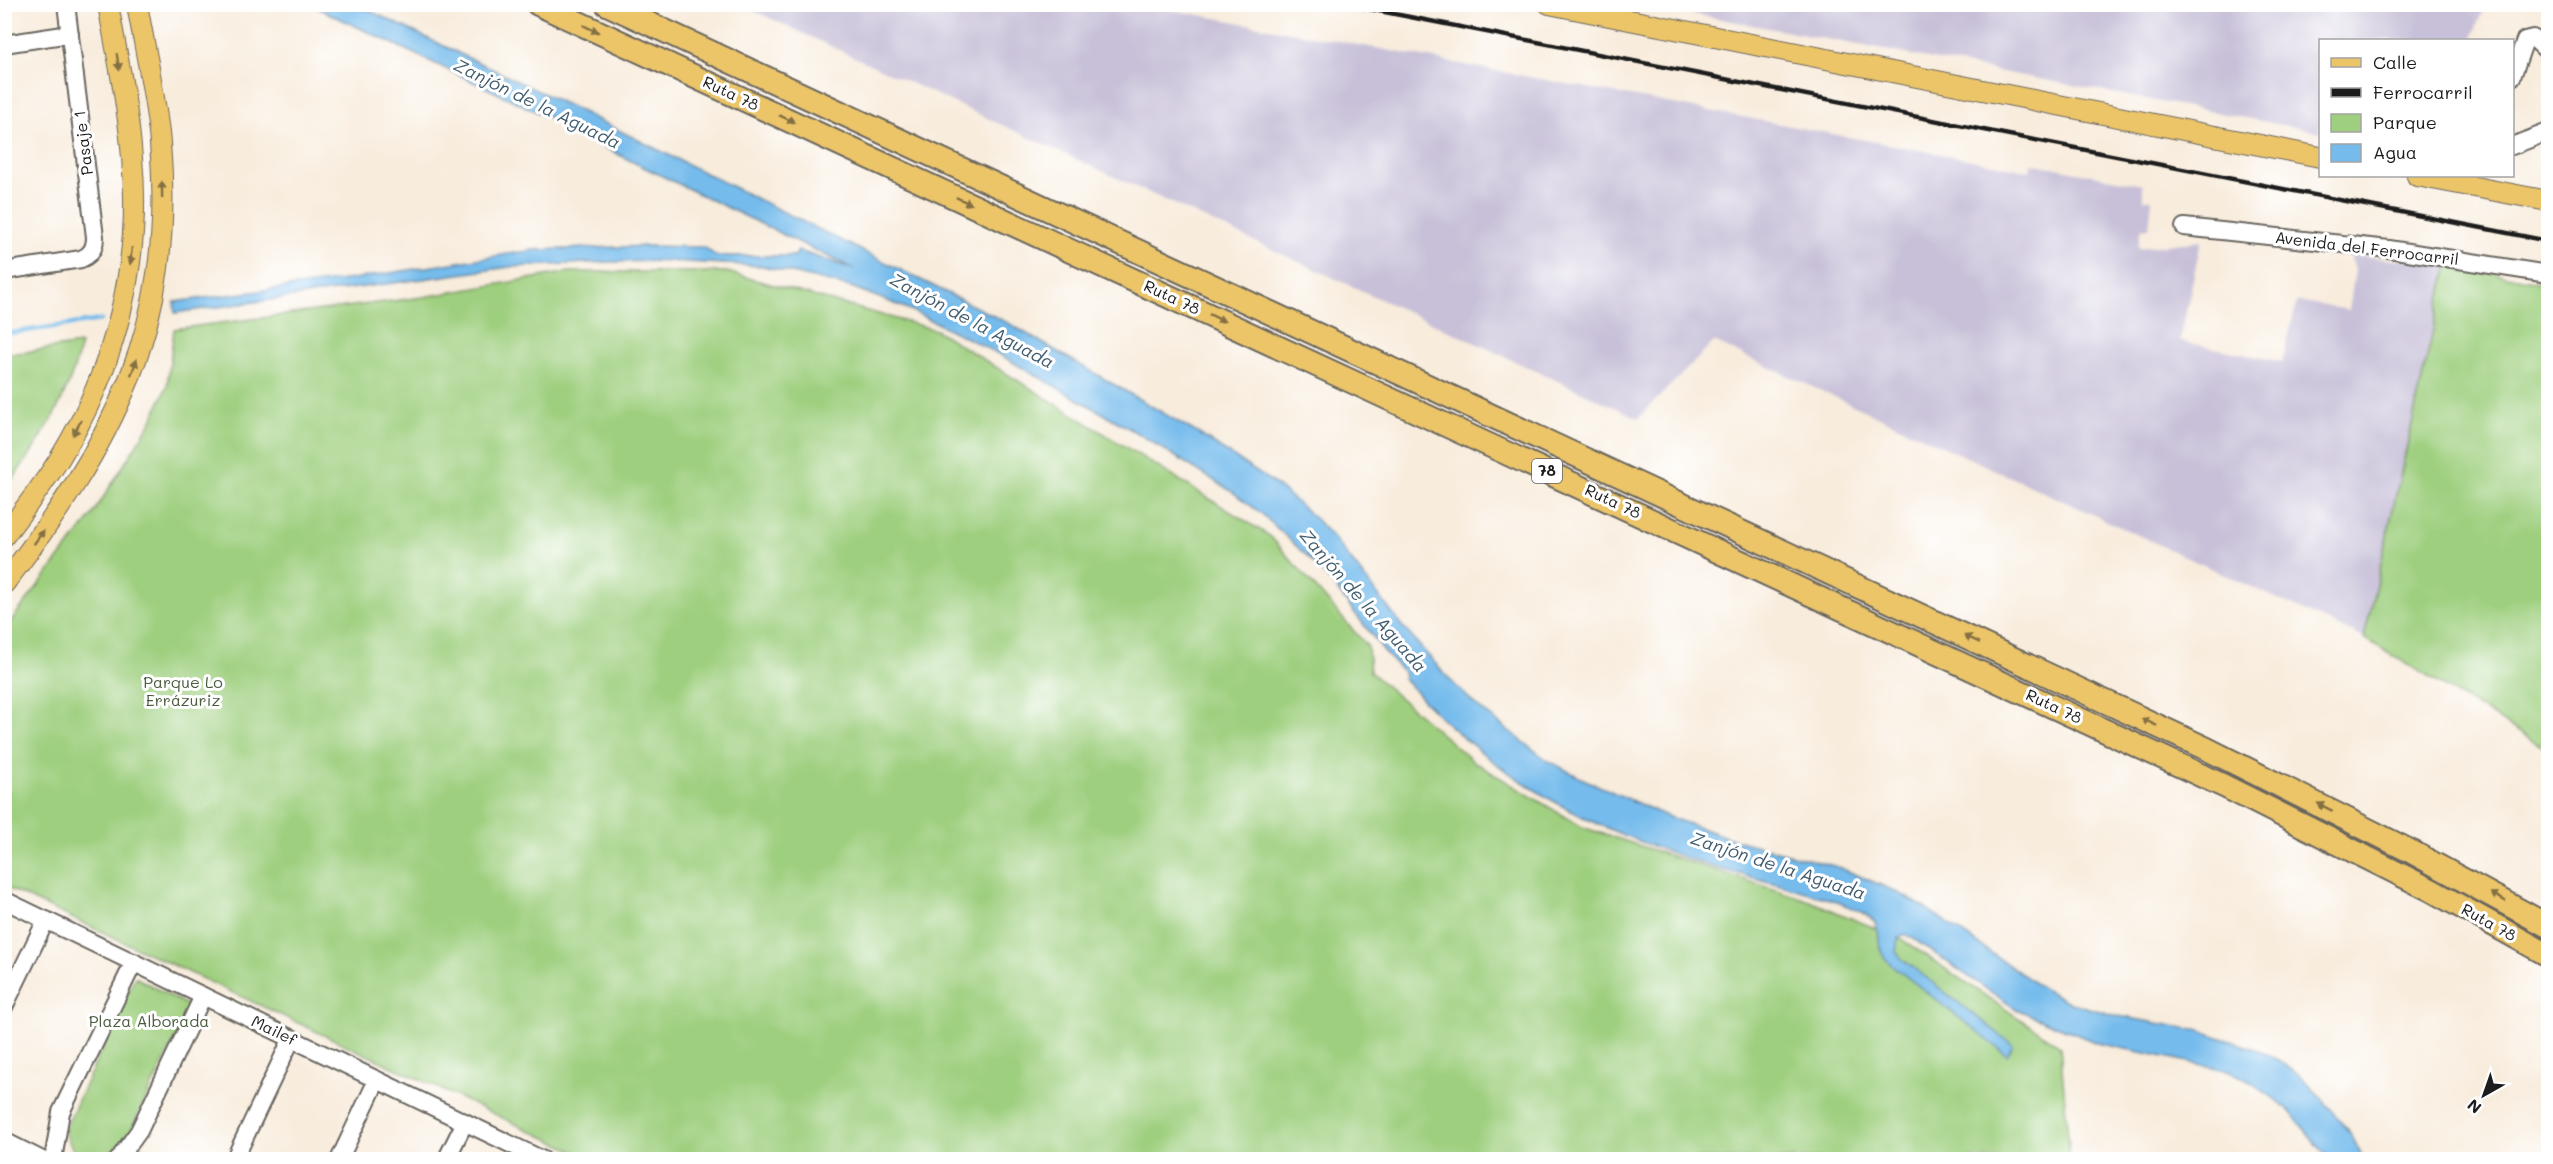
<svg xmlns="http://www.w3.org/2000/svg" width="2553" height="1164" font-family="Mali,sans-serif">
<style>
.industrial{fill:#c7c0d8}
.green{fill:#9ecf7e;stroke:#5d764d;stroke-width:1.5}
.water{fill:#75bbec;stroke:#486c84;stroke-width:1.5}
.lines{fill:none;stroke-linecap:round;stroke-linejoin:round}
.stream{stroke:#75bbec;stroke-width:4.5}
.minor-casing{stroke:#69655f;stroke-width:20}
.major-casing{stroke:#69655f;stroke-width:22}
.highway-casing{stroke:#69655f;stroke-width:26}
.minor{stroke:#fff;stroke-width:16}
.major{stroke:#ecc569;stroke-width:20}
.highway{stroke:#ecc569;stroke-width:22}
.rail{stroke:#1c1c1c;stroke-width:4.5}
.oneway{fill:#847042}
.labels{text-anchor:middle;stroke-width:6;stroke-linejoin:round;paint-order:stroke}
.shield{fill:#fff;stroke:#606060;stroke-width:1.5}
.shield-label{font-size:15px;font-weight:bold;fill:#1c1c1c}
.street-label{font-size:16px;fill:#1c1c1c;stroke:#fff}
.park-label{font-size:16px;fill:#4a5b3e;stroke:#fff}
.water-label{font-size:18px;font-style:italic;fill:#405c6f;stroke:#fff}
</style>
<rect width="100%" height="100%" fill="#fff"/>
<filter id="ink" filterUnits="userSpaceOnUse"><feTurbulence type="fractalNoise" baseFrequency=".0167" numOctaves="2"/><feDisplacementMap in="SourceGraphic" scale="12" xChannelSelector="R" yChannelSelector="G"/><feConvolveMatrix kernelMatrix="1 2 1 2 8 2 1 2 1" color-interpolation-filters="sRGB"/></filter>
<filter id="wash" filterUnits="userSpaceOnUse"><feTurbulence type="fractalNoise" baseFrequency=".008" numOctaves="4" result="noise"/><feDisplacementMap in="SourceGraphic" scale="24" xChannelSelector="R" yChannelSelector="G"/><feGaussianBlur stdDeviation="1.35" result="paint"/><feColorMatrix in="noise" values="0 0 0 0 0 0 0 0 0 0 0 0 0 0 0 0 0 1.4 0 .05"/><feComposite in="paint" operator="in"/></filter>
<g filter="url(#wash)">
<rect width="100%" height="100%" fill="#f8ecdc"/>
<g class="industrial">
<path d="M741,5H1146L2030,171L2031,163L2143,185V200H2152L2149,228L2141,229L2138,248L2201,241L2180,341L2282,362L2297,301L2349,310L2355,270L2350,255L2448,264L2364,638L1714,342L1638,418Z"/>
<path d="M1646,5H2485L2471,40H2320V132Z"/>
</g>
<g class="green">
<path d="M2448,264L2548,284V750L2364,638Z"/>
<path d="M569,272H727L936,330L1270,536L1368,647L1370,672L1474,762L1582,827L1810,901L1901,939L2060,1046L2070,1159H591L5,887L4,630L91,517L151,422L167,386L174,329L423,297Z"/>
<path d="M81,344C68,400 39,444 5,489V355Z"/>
<path d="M135,977L191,1007L130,1131L105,1159H98L73,1150L64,1131Z"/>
</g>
<path class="water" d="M311,5H358L578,110L1010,324L1199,434L1275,484L1316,519L1337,542L1402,626L1451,681L1478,707L1547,760L1581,778L1669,817L1732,839L1838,867L1895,891L1924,907L2044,989L2071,1003L2118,1016L2201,1031L2258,1050L2280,1061L2301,1077L2321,1097L2350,1133L2364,1159H2329L2286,1107L2245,1078L2222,1069L2097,1043L2016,1009L1912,938L1905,934L1898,938L1896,952L1901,958L2013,1045L2007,1055L1889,963C1885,958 1881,953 1880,948C1878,939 1880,928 1874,921C1857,901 1742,876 1710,866C1669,852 1626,838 1587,819C1518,785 1453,736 1403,678L1405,674L1387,655L1331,582L1311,560L1262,514L1231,491L1139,434L993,351L908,309L851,287L762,266L667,261L607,262L510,267L175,313L174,302L352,279L534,250L647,246L704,247L716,256H795L798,251L854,269L629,160L552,119Z"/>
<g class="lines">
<path class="stream" d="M4,334L101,320"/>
</g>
</g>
<g filter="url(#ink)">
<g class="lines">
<defs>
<g id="minor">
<path d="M4,44L70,34"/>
<path d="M2512,77L2525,40L2533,38L2548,52"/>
<path d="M2512,146L2548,132"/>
<path d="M2184,227L2389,249L2548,274"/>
<path d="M4,271L81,259C91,255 95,248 95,237L66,4"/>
<path d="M4,900L543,1160"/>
<path d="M4,1007L46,920"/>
<path d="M4,1141L42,1160"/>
<path d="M53,1160L61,1112L134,962"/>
<path d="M118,1160L139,1131L203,996"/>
<path d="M234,1160L292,1038"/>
<path d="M339,1160L377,1080"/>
<path d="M446,1160L465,1122"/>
</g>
<g id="major">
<path d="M1549,4L2320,157"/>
<path d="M2417,176L2548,201"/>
<path d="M4,536C23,511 43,485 60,458C115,369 142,262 132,158C128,106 117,55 108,4"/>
<path d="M4,584C113,442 176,328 160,143C156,97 145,50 137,4"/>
</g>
<g id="highway">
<path d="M538,4L2224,786L2431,890L2548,955"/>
<path d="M607,4L2207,749L2412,852L2548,926"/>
</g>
</defs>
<use href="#minor" class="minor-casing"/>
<use href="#major" class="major-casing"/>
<use href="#highway" class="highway-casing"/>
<use href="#minor" class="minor"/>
<use href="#major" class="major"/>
<use href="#highway" class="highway"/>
<path class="rail" d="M1344,4L2548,241"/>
</g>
<defs><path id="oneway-solid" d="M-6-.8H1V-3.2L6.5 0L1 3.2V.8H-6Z" transform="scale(1.5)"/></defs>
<g class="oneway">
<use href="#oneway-solid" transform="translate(591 29) rotate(25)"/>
<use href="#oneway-solid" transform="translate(118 62) rotate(81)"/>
<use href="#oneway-solid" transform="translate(787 119) rotate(25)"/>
<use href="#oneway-solid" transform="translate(162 190) rotate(-91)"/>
<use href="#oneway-solid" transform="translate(964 201) rotate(25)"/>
<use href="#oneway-solid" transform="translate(131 256) rotate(96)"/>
<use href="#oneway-solid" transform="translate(1217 318) rotate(25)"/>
<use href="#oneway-solid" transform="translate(134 367) rotate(-70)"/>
<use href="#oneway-solid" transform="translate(77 428) rotate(118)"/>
<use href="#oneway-solid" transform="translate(39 537) rotate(-54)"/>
<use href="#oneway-solid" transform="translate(1972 639) rotate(-155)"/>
<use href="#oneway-solid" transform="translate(2149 722) rotate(-155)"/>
<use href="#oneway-solid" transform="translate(2325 807) rotate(-153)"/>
<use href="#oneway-solid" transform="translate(2498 897) rotate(-151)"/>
</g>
</g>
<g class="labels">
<rect class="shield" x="1532" y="459" width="30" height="24" rx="4.5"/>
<g class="shield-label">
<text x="1547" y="476">78</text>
</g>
<g class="street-label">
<text transform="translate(731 93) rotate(25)" y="6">Ruta 78</text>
<text transform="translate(83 143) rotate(-97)" y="6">Pasaje 1</text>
<text transform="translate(2367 248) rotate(7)" y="6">Avenida del Ferrocarril</text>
<text transform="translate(1172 297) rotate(25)" y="6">Ruta 78</text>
<text transform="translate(1613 501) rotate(25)" y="6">Ruta 78</text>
<text transform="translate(2054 706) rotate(25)" y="6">Ruta 78</text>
<text transform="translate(2489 922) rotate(29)" y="6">Ruta 78</text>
<text transform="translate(274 1030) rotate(26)" y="6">Mailef</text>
</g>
<g class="park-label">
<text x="183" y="688">Parque Lo<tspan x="183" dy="18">Errázuriz</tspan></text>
<text x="149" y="1027">Plaza Alborada</text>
</g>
<g class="water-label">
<text transform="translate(537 104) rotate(26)" y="6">Zanjón de la Aguada</text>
<text transform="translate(972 321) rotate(28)" y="6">Zanjón de la Aguada</text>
<text transform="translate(1363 601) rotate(49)" y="6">Zanjón de la Aguada</text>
<text transform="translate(1778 866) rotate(18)" y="6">Zanjón de la Aguada</text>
</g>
</g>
<rect width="2553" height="1164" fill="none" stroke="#fff" stroke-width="24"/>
<rect x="2319" y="39" width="195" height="138" fill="#ffffff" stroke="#a4a4a4" stroke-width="1.5"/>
<rect x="2331" y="58" width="30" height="9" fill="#ecc569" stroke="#a4a4a4" stroke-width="1.5"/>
<text x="2373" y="69" font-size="18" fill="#1c1c1c">Calle</text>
<rect x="2331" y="88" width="30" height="9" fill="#1c1c1c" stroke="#a4a4a4" stroke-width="1.5"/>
<text x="2373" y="99" font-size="18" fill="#1c1c1c">Ferrocarril</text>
<rect x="2331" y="114" width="30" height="18" fill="#9ecf7e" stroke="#a4a4a4" stroke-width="1.5"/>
<text x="2373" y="129" font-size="18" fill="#1c1c1c">Parque</text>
<rect x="2331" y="144" width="30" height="18" fill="#75bbec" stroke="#a4a4a4" stroke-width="1.5"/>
<text x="2373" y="159" font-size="18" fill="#1c1c1c">Agua</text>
<g transform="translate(2484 1095) rotate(220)" stroke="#ffffff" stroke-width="4.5" paint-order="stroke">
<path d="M0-4.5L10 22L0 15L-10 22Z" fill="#1c1c1c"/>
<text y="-9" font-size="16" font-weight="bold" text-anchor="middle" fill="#1c1c1c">N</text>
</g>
</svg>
